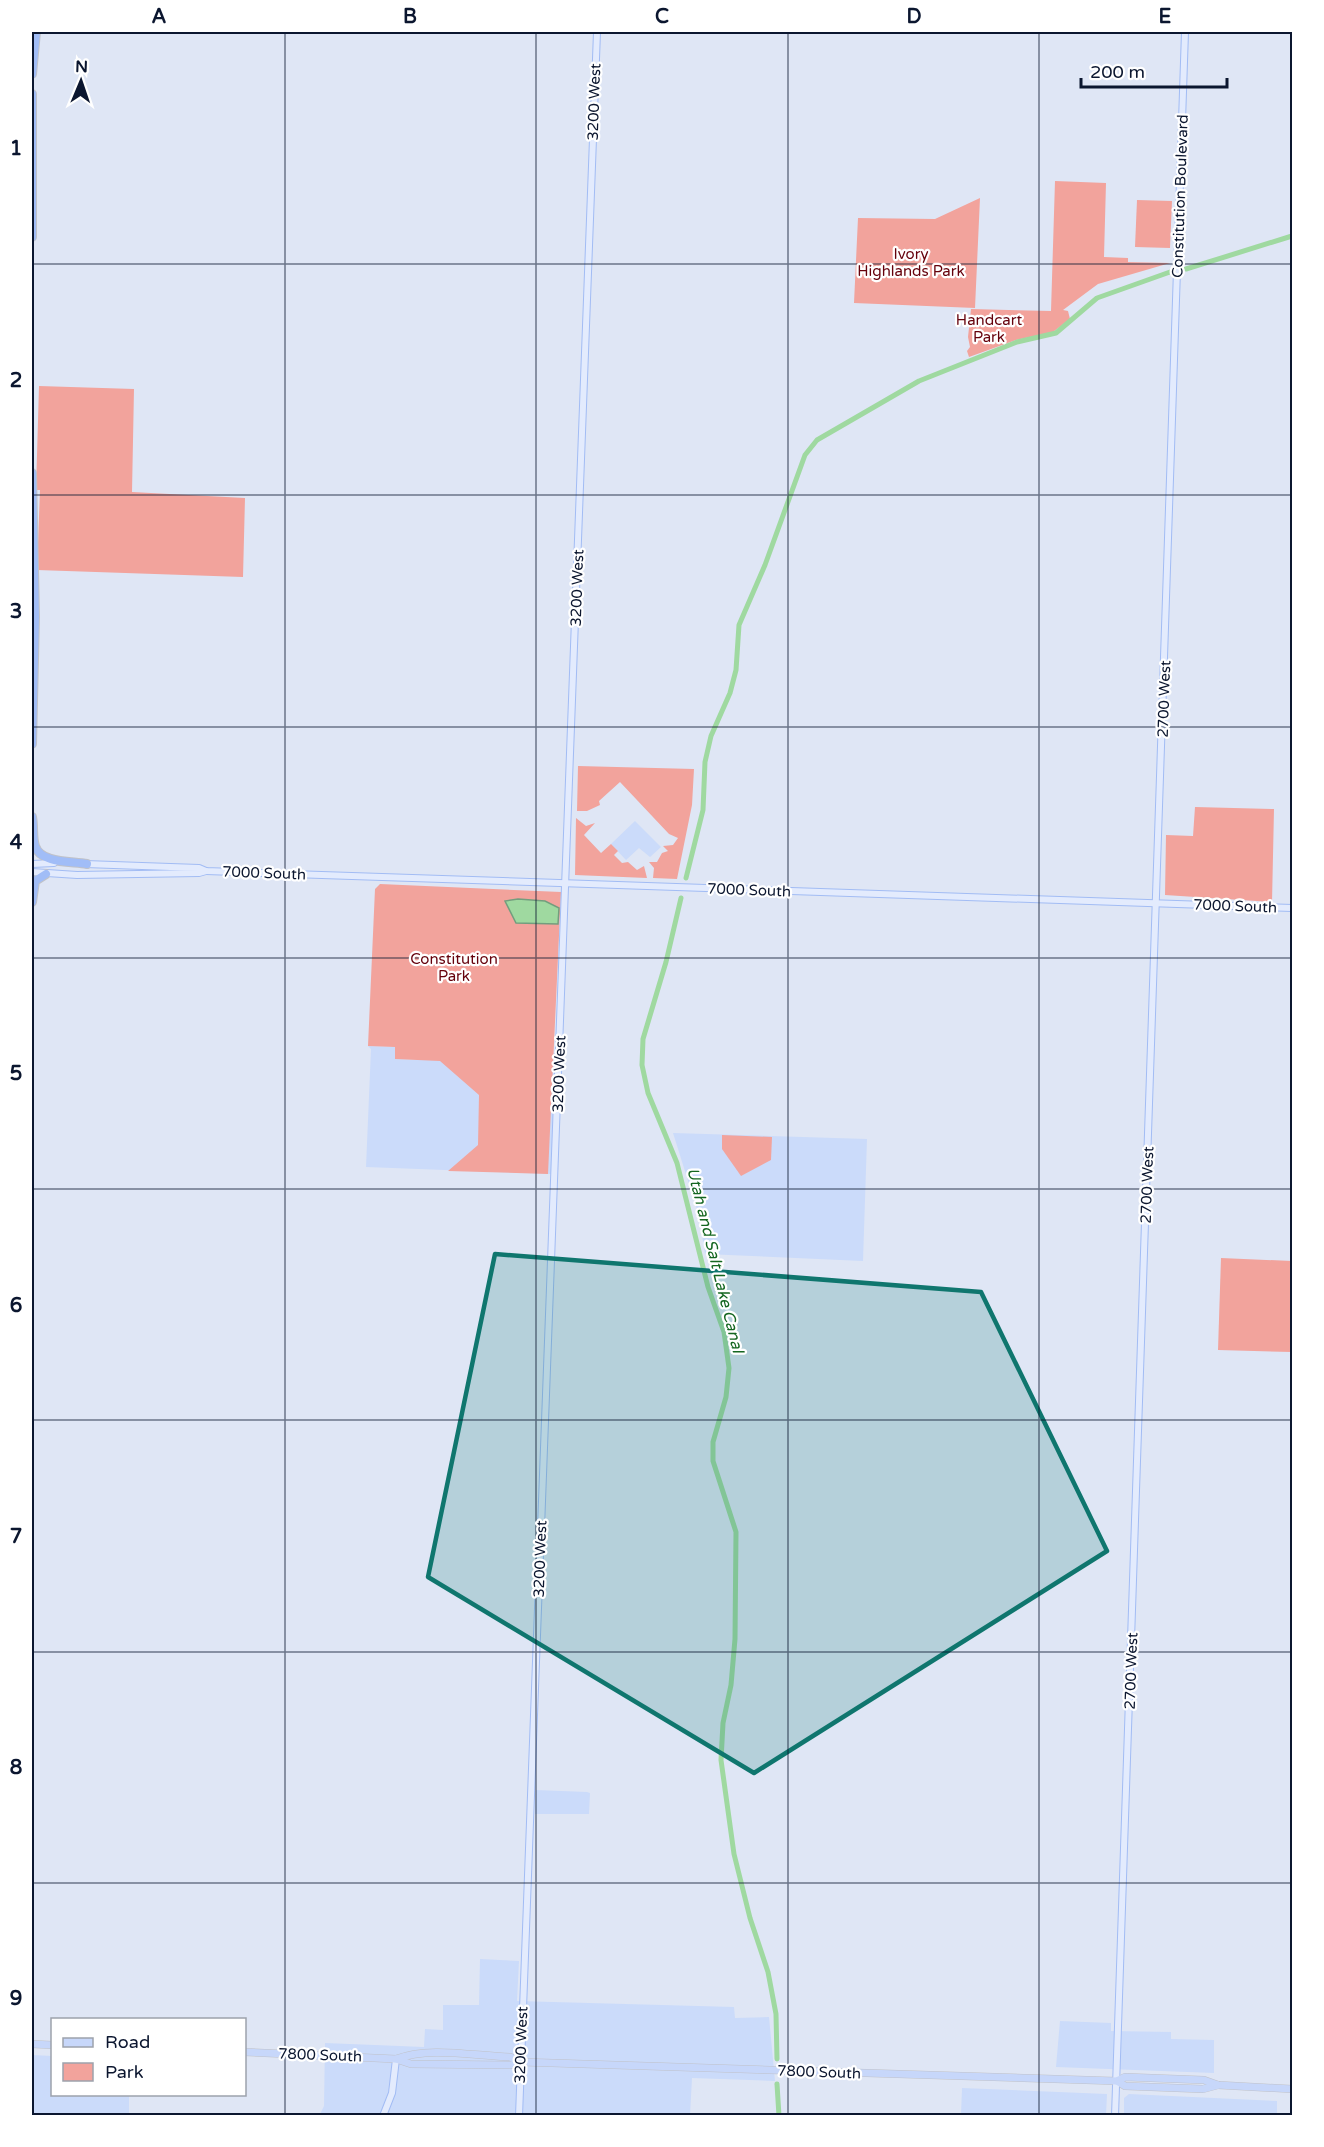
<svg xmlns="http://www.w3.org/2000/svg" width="1324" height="2147" font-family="'Varela Round',sans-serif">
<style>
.built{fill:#cbdbfa}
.green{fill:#f2a39c}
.water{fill:#9fd9a0;stroke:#739e7e;stroke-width:1.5}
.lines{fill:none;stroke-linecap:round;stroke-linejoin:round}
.canal{stroke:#9fd9a0;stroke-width:5}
.secondary-casing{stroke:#a2bcf4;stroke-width:8}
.primary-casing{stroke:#c0c2c9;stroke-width:8}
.highway-casing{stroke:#c0c2c9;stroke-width:10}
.secondary{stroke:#e3ebfd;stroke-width:6}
.primary{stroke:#c7d7fa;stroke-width:7}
.highway{stroke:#a1bdf7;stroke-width:8}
.marked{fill:#0f766e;fill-opacity:0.2;stroke:#0f766e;stroke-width:4.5;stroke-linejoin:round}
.grid{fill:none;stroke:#0b162f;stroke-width:1.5;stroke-opacity:0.55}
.labels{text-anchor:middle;stroke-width:4.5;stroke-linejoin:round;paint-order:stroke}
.street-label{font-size:15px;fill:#0b162f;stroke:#fff}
.park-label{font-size:15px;fill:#65010b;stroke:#fff}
.water-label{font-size:16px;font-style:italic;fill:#146620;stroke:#fff}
.neatline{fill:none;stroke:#0b162f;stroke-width:2}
.grid-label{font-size:20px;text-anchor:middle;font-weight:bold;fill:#0b162f}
</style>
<rect width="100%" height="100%" fill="#dfe6f5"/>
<g class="built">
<path d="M635,821L661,847L650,857L639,848L626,860L611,844Z"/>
<path d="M368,1046L395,1047V1059L418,1060L419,1048L555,1053L551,1174L366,1167L371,1049Z"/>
<path d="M673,1133L867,1139L863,1261L705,1254L699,1216Z"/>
<path d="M536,1790L587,1792L590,1793L589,1814H535Z"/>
<path d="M480,1959L519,1961L517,2001L734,2007L735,2018L769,2017L775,2081L692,2078L690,2115L319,2116L324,2106L325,2043L424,2047L425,2029L443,2030V2005H479Z"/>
<path d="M1060,2021L1111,2023V2031L1171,2032V2039L1214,2040V2073L1056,2067Z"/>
<path d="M32,2055L52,2056V2094L129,2095V2115H32Z"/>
<path d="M962,2088L1107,2094L1106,2115H961Z"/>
<path d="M1129,2094L1277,2101V2115H1124V2098Z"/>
</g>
<g class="green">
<path d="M1055,181L1106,183L1104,257L1128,258V262L1170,263L1098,284L1063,310L1068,311L1070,319L1053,332L1016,340L969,357L967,351L970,347L968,337L971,309L1051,311Z"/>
<path d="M980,198L975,308L854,303L858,218L935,219Z"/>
<path d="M1137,200L1172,201L1170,248L1135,247Z"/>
<path d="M39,386L134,389L132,492L245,498L243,577L37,570L40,490H36Z"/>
<path d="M578,766L694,769L692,805L677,879L653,878L654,868L649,862H657L662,853L668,851L663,846L673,845L678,838L669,834L620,782L599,801L600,805L587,811H577Z"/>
<path d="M1195,807L1274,809L1272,902L1165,895L1166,835L1193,836Z"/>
<path d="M576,818L586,826L595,823L584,835L601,853L611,844L618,851L614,855L622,863L628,862L637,870L644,866L647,878L575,875Z"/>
<path d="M380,884L561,892L548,1174L448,1171L478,1145L479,1095L440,1061L395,1059V1047L368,1046L375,889Z"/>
<path d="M722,1135L772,1137L771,1160L741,1176L722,1149Z"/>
<path d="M1221,1258L1292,1261V1352L1218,1350Z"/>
</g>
<path class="water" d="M518,899L545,901L559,908L558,924L516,923L505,901Z"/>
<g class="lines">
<g class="canal">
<path d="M1186,269L1292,236"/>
<path d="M686,878L703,810L705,762L711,736L730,693L736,670L739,625L765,565L805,455L817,440L919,381L1017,342L1056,333L1097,298L1170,272"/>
<path d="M681,898L666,962L643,1039L642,1065L648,1093L677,1163L708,1287L724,1332L729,1368L726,1397L713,1442V1461L736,1532L735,1639L731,1685L723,1723L721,1760L734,1854L750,1918L768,1972L776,2014L777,2059"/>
<path d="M777,2084L779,2116"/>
</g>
<defs>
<g id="secondary">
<path d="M32,864L54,863"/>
<path d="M85,864L199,868L206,871L1292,908"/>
<path d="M32,872L77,875L199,873L206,871"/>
<path d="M383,2116L392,2093L396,2059"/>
<path d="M519,2116L597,32"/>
<path d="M1115,2116L1185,32"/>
</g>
<g id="primary">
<path d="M32,2044L52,2045"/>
<path d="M244,2052L396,2059L411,2064L511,2065L521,2062L1117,2081L1125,2086L1203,2089L1218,2085"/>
<path d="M396,2059C430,2046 474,2056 510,2057L521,2062"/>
<path d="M1117,2081L1125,2077L1204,2080L1218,2085L1292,2089"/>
</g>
<g id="highway">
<path d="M32,74L36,32"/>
<path d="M32,94V237"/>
<path d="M32,473L35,617L32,744"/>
<path d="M32,817C34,827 32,837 35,846C41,864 72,861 87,864"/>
<path d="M32,902L35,881L46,874"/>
</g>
</defs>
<use href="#secondary" class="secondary-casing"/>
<use href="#primary" class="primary-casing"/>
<use href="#highway" class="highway-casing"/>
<use href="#secondary" class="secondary"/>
<use href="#primary" class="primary"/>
<use href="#highway" class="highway"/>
</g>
<path class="marked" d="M495,1254L981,1292L1107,1551L754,1773L428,1577Z"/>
<path class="grid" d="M285,32V2116M536,32V2116M788,32V2116M1039,32V2116M32,264H1292M32,495H1292M32,727H1292M32,958H1292M32,1189H1292M32,1420H1292M32,1652H1292M32,1883H1292"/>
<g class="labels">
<g class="street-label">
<text transform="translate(594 102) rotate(-88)" y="5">3200 West</text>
<text transform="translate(1180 196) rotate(-88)" y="5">Constitution Boulevard</text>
<text transform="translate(577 588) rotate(-88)" y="5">3200 West</text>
<text transform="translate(1164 699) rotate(-88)" y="5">2700 West</text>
<text transform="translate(264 873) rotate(2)" y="5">7000 South</text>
<text transform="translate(749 890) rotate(2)" y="5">7000 South</text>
<text transform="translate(1235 906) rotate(2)" y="5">7000 South</text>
<text transform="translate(559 1074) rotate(-88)" y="5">3200 West</text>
<text transform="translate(1147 1185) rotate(-88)" y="5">2700 West</text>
<text transform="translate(540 1559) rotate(-88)" y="5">3200 West</text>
<text transform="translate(1131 1671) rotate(-88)" y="5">2700 West</text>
<text transform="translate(521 2045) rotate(-88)" y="5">3200 West</text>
<text transform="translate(320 2055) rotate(2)" y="5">7800 South</text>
<text transform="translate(819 2072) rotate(2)" y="5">7800 South</text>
</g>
<g class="park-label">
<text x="911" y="259">Ivory<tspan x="911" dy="17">Highlands Park</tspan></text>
<text x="989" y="325">Handcart<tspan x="989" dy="17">Park</tspan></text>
<text x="454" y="964">Constitution<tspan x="454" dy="17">Park</tspan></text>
</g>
<g class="water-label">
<text transform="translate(716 1260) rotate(76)" y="6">Utah and Salt Lake Canal</text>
</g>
</g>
<rect width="1324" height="2147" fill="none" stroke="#ffffff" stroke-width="66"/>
<rect x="51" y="2018" width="195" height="78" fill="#ffffff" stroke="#9da2ac" stroke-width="1.5"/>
<rect x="63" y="2038" width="30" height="9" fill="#c7d7fa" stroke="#9da2ac" stroke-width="1.5"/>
<text x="105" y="2048" font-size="18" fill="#0b162f">Road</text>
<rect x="63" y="2063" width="30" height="18" fill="#f2a39c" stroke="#9da2ac" stroke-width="1.5"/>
<text x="105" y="2078" font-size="18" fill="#0b162f">Park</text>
<g transform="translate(81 81) rotate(2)" stroke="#ffffff" stroke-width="4.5" paint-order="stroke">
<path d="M0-4.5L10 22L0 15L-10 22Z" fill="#0b162f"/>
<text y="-9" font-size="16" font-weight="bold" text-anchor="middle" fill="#0b162f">N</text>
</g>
<path d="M1081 78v9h146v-9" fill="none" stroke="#0b162f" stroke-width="3"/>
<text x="1090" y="78" font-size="18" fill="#0b162f" stroke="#ffffff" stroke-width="4.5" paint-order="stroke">200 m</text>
<rect x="33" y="33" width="1258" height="2081" class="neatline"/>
<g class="grid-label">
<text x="159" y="23">A</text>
<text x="410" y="23">B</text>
<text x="662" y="23">C</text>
<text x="914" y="23">D</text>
<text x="1165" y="23">E</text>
<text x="16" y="155">1</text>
<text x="16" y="387">2</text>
<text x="16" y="618">3</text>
<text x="16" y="849">4</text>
<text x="16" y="1080">5</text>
<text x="16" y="1312">6</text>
<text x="16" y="1543">7</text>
<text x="16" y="1774">8</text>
<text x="16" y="2005">9</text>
</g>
</svg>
